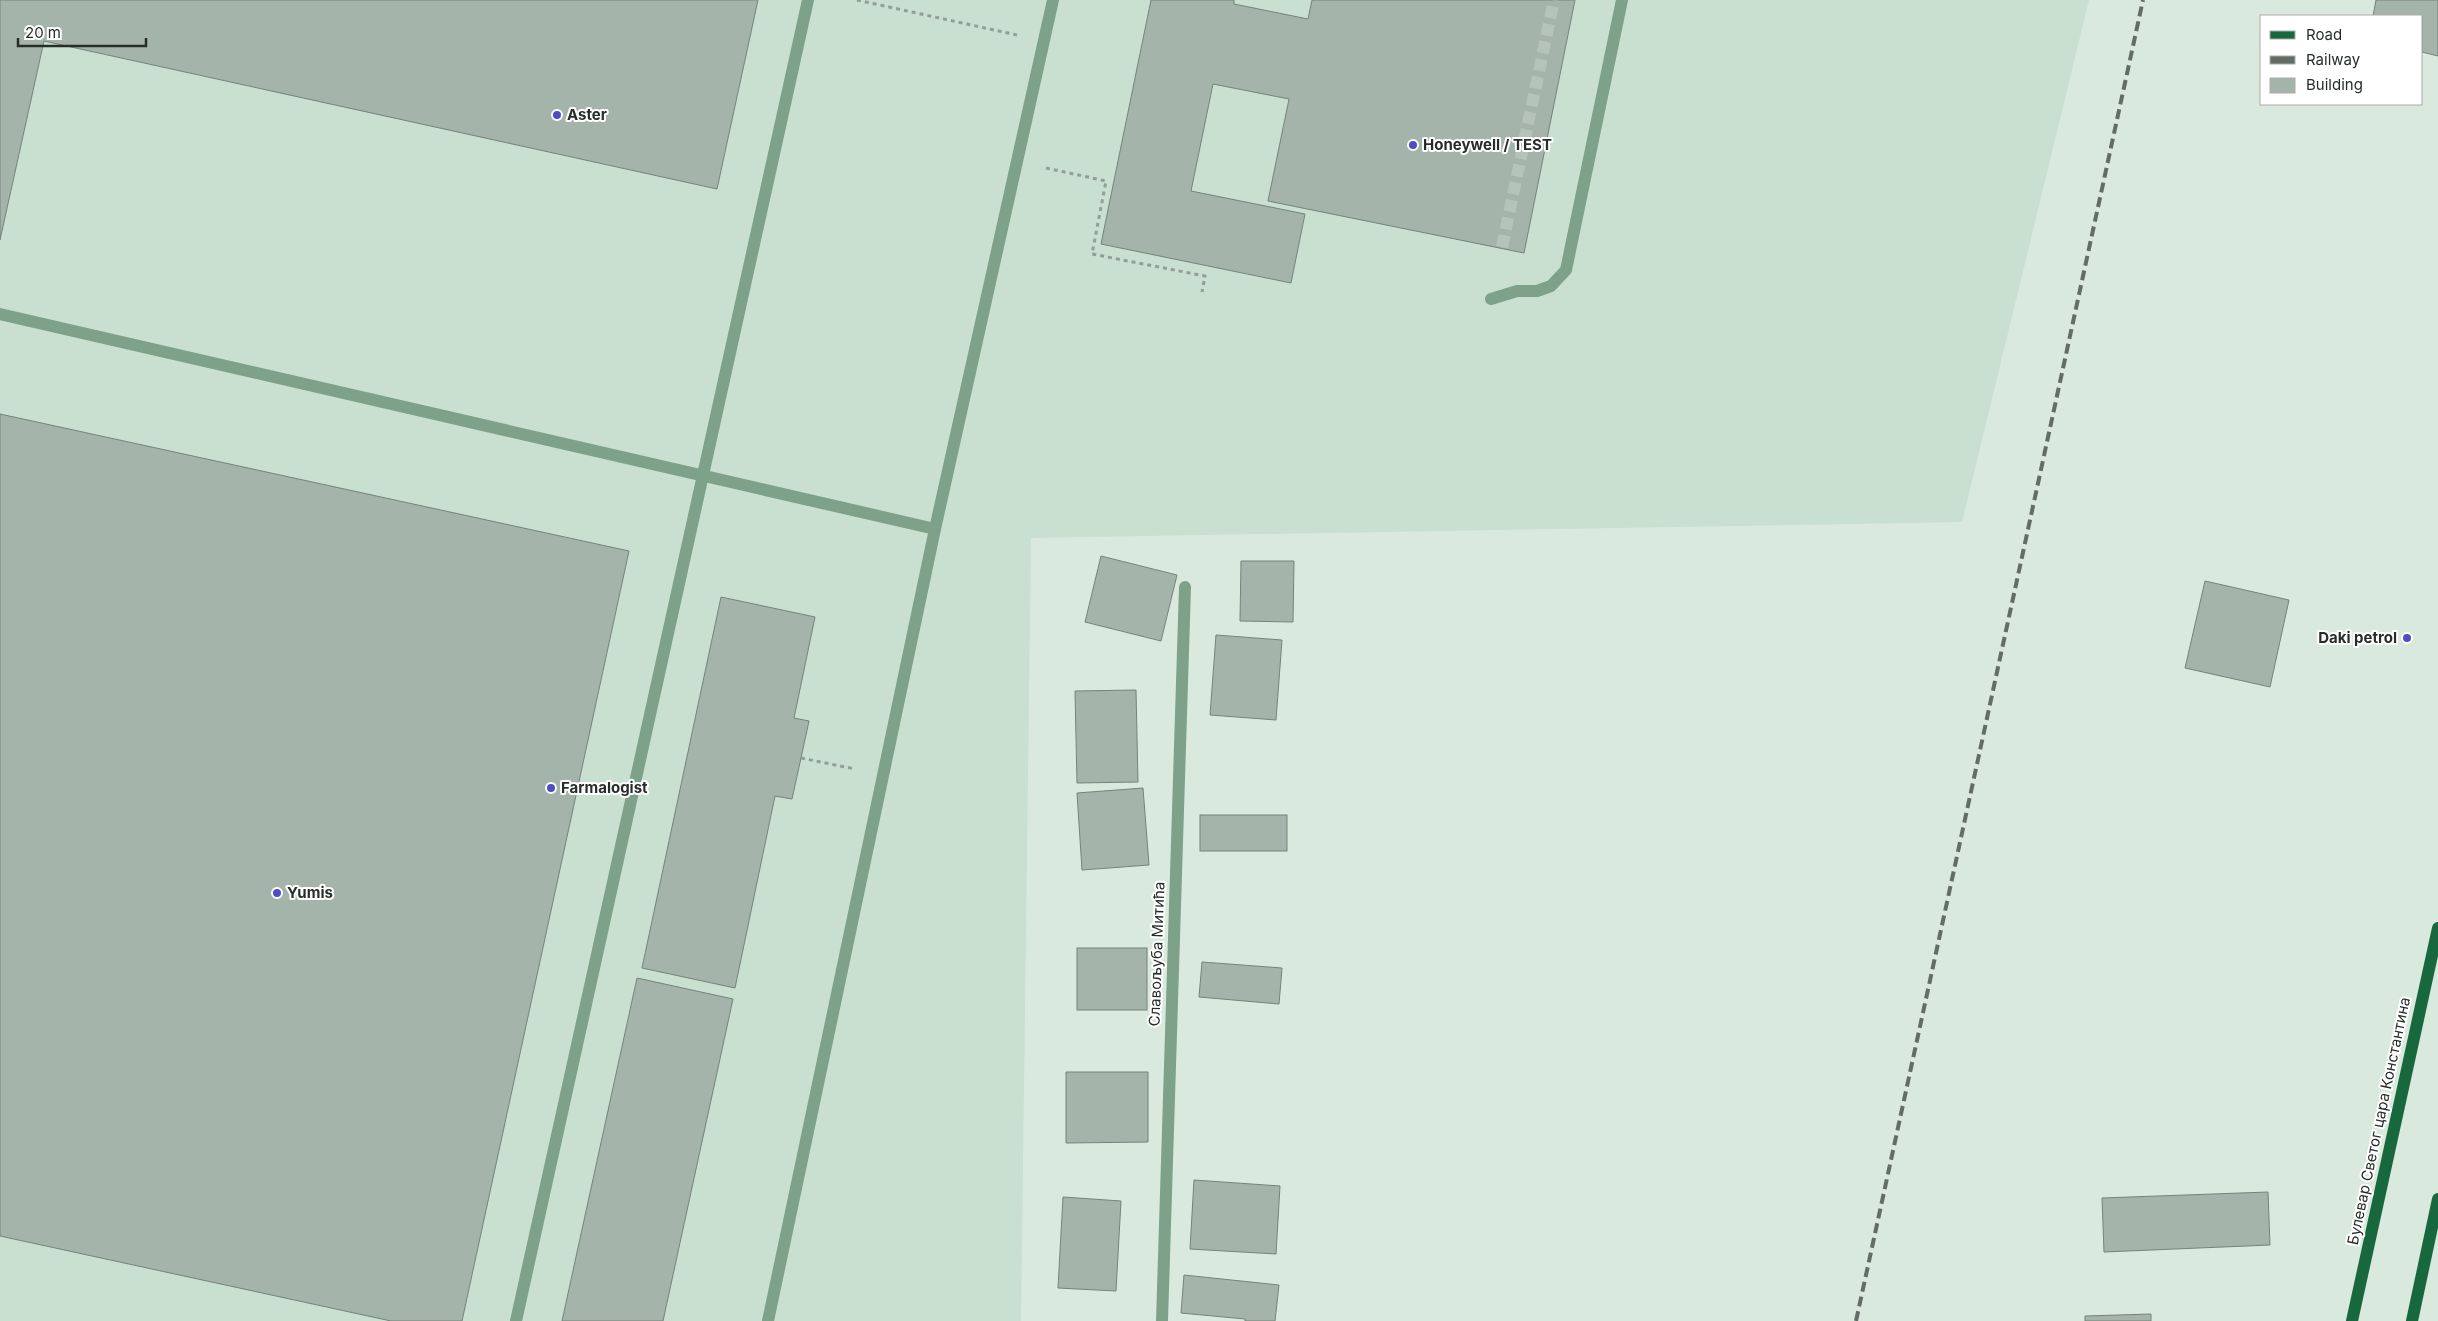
<svg xmlns="http://www.w3.org/2000/svg" width="2438" height="1321" font-family="Inter,sans-serif">
<style>
.built{fill:#c9dfd0}
.building{fill:#a5b4aa;stroke:#75837a}
.lines{fill:none;stroke-linecap:round;stroke-linejoin:round}
.minor-tunnel{stroke:#b5c3ba;stroke-width:12;stroke-dasharray:12 6;stroke-linecap:butt}
.path{stroke:#929e96;stroke-width:3;stroke-dasharray:4 4;stroke-linecap:butt}
.minor{stroke:#7da189;stroke-width:12}
.major{stroke:#18683e;stroke-width:12}
.rail{stroke:#636c66;stroke-width:4;stroke-dasharray:10 5;stroke-linecap:butt}
.poi-dot{fill:#4e4dc3;stroke:#fff;stroke-width:2}
.labels{text-anchor:middle;stroke-width:4;stroke-linejoin:round;paint-order:stroke}
.poi-label{font-size:15px;font-weight:bold;fill:#272d29;stroke:#fff;text-anchor:start}
.street-label{font-size:15px;fill:#272d29;stroke:#fff}
</style>
<rect width="100%" height="100%" fill="#d9e9de"/>
<path class="built" d="M0,0H2089L1962,522L1031,538L1021,1321H0Z"/>
<g class="building">
<path d="M0,0H758L717,189L44,41L0,240Z"/>
<path d="M1151,0H1234V4L1308,19L1312,0H1575L1524,253L1268,201L1289,99L1213,84L1191,191L1305,214L1291,283L1101,244Z"/>
<path d="M2376,0H2438V56L2422,52V16H2373Z"/>
<path d="M0,414L629,551L462,1321H391L0,1236Z"/>
<path d="M1101,556L1177,575L1161,641L1085,622Z"/>
<path d="M1241,561H1294L1293,622L1240,621Z"/>
<path d="M2205,581L2289,600L2270,687L2185,668Z"/>
<path d="M721,597L815,617L794,718L809,721L801,758L792,799L775,796L735,988L642,968Z"/>
<path d="M1216,635L1282,640L1276,720L1210,715Z"/>
<path d="M1136,690L1138,782L1077,783L1075,691Z"/>
<path d="M1143,788L1149,865L1082,870L1077,793Z"/>
<rect x="1200" y="815" width="87" height="36"/>
<rect x="1077" y="948" width="70" height="62"/>
<path d="M1202,962L1282,968L1279,1004L1199,997Z"/>
<path d="M637,978L733,999L663,1321H562Z"/>
<path d="M1066,1072H1148V1142L1066,1143Z"/>
<path d="M1194,1180L1280,1186L1276,1254L1190,1249Z"/>
<path d="M2268,1192L2270,1245L2104,1252L2102,1198Z"/>
<path d="M1063,1197L1121,1201L1116,1291L1058,1288Z"/>
<path d="M1184,1275L1279,1285L1275,1321H1245V1319L1181,1313Z"/>
<path d="M2151,1314V1321H2085V1316Z"/>
</g>
<g class="lines">
<path class="minor-tunnel" d="M1502,247L1554,0"/>
<g class="path">
<path d="M857,0L1017,35"/>
<path d="M1046,168L1106,181L1092,254L1205,276L1202,292"/>
<path d="M801,758L855,769"/>
</g>
<g class="minor">
<path d="M1491,299L1517,291H1537L1551,286L1566,270L1622,0"/>
<path d="M0,314L935,529"/>
<path d="M516,1321L808,0"/>
<path d="M768,1321L935,529L1053,0"/>
<path d="M1162,1321L1185,587"/>
</g>
<g class="major">
<path d="M2352,1321L2438,928"/>
<path d="M2412,1321L2438,1199"/>
</g>
<path class="rail" d="M1856,1321L2143,0"/>
</g>
<g class="poi-dot">
<circle cx="557" cy="115" r="5"/>
<circle cx="1413" cy="145" r="5"/>
<circle cx="2407" cy="638" r="5"/>
<circle cx="551" cy="788" r="5"/>
<circle cx="277" cy="893" r="5"/>
</g>
<g class="labels">
<g class="poi-label">
<text x="567" y="120">Aster</text>
<text x="1423" y="150">Honeywell / TEST</text>
<text x="2397" y="643" text-anchor="end">Daki petrol</text>
<text x="561" y="793">Farmalogist</text>
<text x="287" y="898">Yumis</text>
</g>
<g class="street-label">
<text transform="translate(1157 954) rotate(-88)" y="5">Славољуба Митића</text>
<text transform="translate(2379 1121) rotate(-78)" y="5">Булевар Светог цара Константина</text>
</g>
</g>
<rect x="2260" y="15" width="162" height="90" fill="#ffffff" stroke="#a9aba9"/>
<rect x="2270" y="31" width="25" height="8" fill="#18683e" stroke="#a9aba9"/>
<text x="2306" y="40" font-size="15" fill="#272d29">Road</text>
<rect x="2270" y="56" width="25" height="8" fill="#636c66" stroke="#a9aba9"/>
<text x="2306" y="65" font-size="15" fill="#272d29">Railway</text>
<rect x="2270" y="78" width="25" height="15" fill="#a5b4aa" stroke="#a9aba9"/>
<text x="2306" y="90" font-size="15" fill="#272d29">Building</text>
<path d="M18 38v8h128v-8" fill="none" stroke="#272d29" stroke-width="2.5"/>
<text x="25" y="38" font-size="15" fill="#272d29" stroke="#ffffff" stroke-width="4" paint-order="stroke">20 m</text>
</svg>
